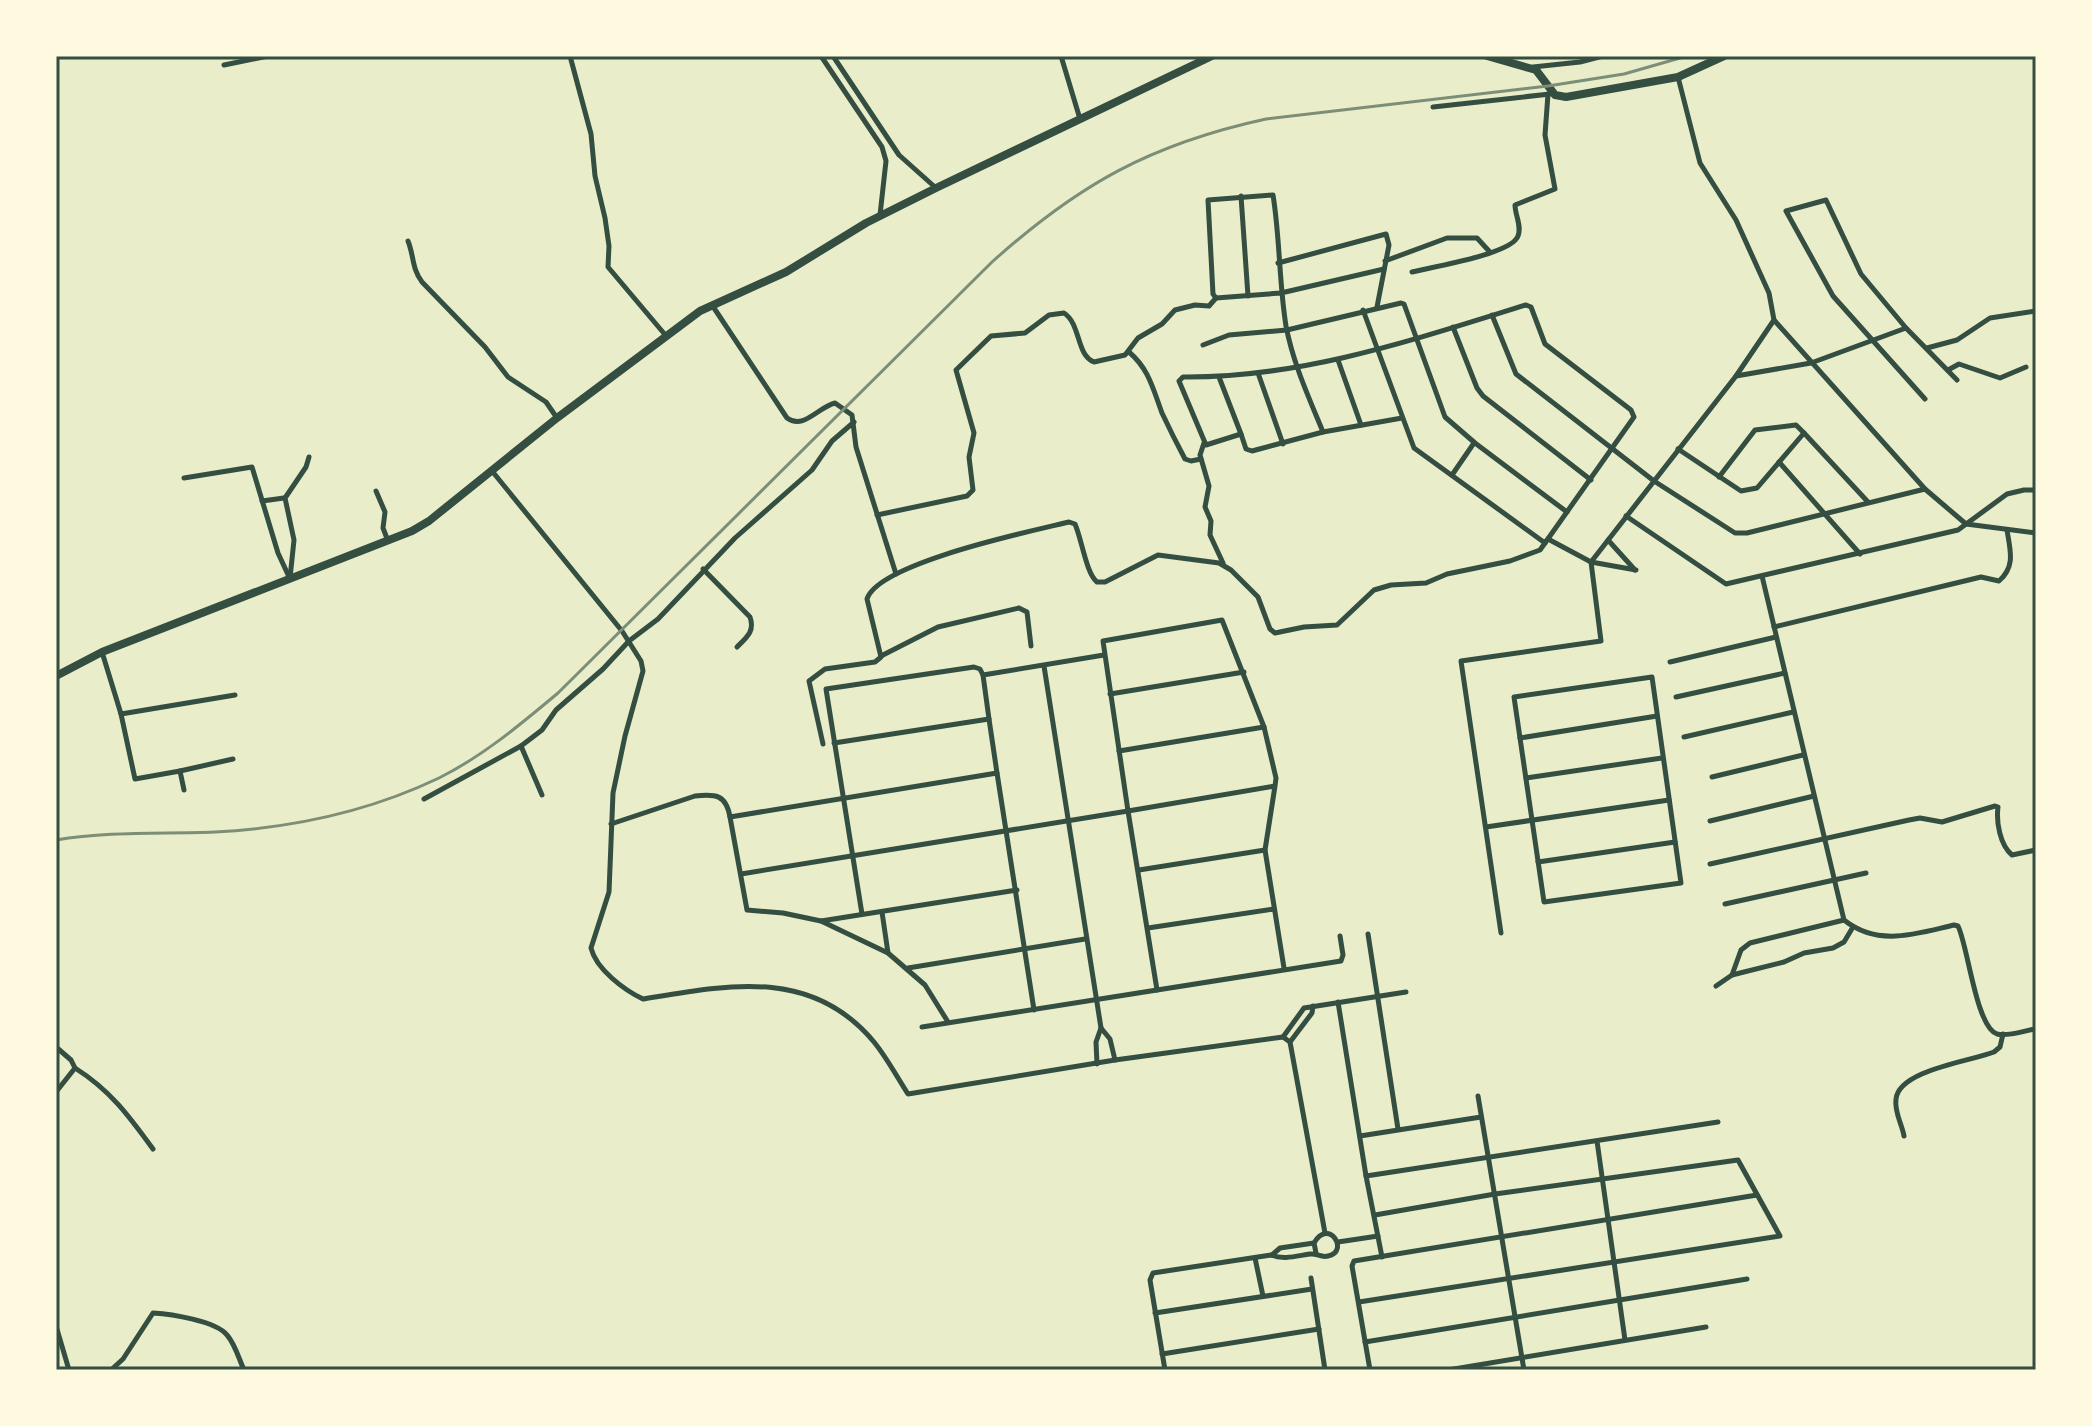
<svg xmlns="http://www.w3.org/2000/svg" width="2092" height="1426" font-family="Commissioner,sans-serif">
<style>
.lines{fill:none;stroke-linecap:round;stroke-linejoin:round}
.minor{stroke:#344e41;stroke-width:5}
.secondary{stroke:#344e41;stroke-width:8}
.rail{stroke:#7c8e77;stroke-width:3}
.neatline{fill:none;stroke:#344e41;stroke-width:3}
</style>
<rect width="100%" height="100%" fill="#e9edc9"/>
<g class="lines">
<g class="minor">
<path d="M570,56L591,134L595,176L605,218L609,246L608,267L667,337"/>
<path d="M821,56L882,147L886,161L880,215"/>
<path d="M833,56L899,155L936,188"/>
<path d="M1061,56L1080,119"/>
<path d="M224,65L268,56"/>
<path d="M1533,67L1580,62L1603,56"/>
<path d="M1678,77L1700,163L1736,220L1769,293L1774,320L1925,489L1966,524L2036,533"/>
<path d="M1433,107L1550,94"/>
<path d="M1241,196L1248,296"/>
<path d="M408,241C414,256 412,269 422,282L485,347L508,377L546,402L557,418"/>
<path d="M1385,261L1447,238H1477L1489,251"/>
<path d="M1278,263L1386,234L1389,245L1377,307"/>
<path d="M1412,272C1432,267 1512,254 1518,236C1522,226 1515,215 1515,205L1555,189L1545,135L1548,94"/>
<path d="M712,305L787,418C804,430 818,407 835,403L852,415L856,447L896,574"/>
<path d="M1363,310L1414,448L1545,543L1634,417L1631,410L1545,344L1531,307L1526,305C1413,340 1302,378 1183,377L1179,381L1206,445L1241,434L1246,449L1252,451L1323,432L1402,418"/>
<path d="M1492,315L1516,374L1654,481L1735,533H1747L1925,489"/>
<path d="M1453,327L1477,388L1483,396L1591,480"/>
<path d="M1203,345L1229,335L1287,330L1401,303L1404,304L1445,417L1475,443L1567,512"/>
<path d="M1927,348L1957,340L1990,318L2036,311"/>
<path d="M1129,352C1149,369 1153,389 1162,413C1169,428 1177,444 1185,459L1191,461L1201,459"/>
<path d="M1338,360L1361,425"/>
<path d="M1948,370L1959,364L2000,378L2026,367"/>
<path d="M1258,373L1283,444"/>
<path d="M1736,376L1811,363L1906,328"/>
<path d="M1219,377L1241,434"/>
<path d="M1925,399L1833,296L1786,211L1826,200L1861,274L1906,328L1957,380"/>
<path d="M1323,432C1309,398 1293,363 1286,326C1279,283 1280,238 1273,195L1208,200L1213,294L1216,298L1281,293L1384,269"/>
<path d="M1204,443L1200,455L1209,486L1205,507L1211,521L1210,535L1223,563"/>
<path d="M1678,449L1741,491L1757,488L1804,433L1868,502"/>
<path d="M1779,462L1860,554"/>
<path d="M492,471L622,631L641,661L643,671L625,736L613,793L609,892L591,948C596,969 624,990 643,999C727,985 812,967 874,1042C887,1058 897,1077 908,1094L1115,1060L1283,1037L1290,1042"/>
<path d="M1452,475L1474,443"/>
<path d="M1719,477L1755,430L1796,425L1804,433"/>
<path d="M184,478L252,467L278,553L290,579"/>
<path d="M376,491L385,512L383,528L388,541"/>
<path d="M262,501L284,498"/>
<path d="M877,515L967,496L973,490L969,457L974,433L956,370L991,336L1025,333L1049,315L1064,313C1081,324 1076,355 1094,362L1125,355L1138,338L1162,324L1175,310L1195,305L1209,306L1216,298"/>
<path d="M1626,516L1726,584L1958,530L2007,494L2024,490H2036"/>
<path d="M1548,539L1591,562L1736,376L1774,320"/>
<path d="M1608,540L1635,570"/>
<path d="M703,569L750,617C755,631 747,637 737,647"/>
<path d="M1762,576L1844,920C1878,947 1915,934 1954,925L1958,926C1968,946 1976,1027 1997,1034C2008,1037 2026,1030 2036,1029"/>
<path d="M290,578L294,540L285,498L306,467L309,457"/>
<path d="M1774,627L1981,577L1999,581C2016,566 2010,550 2007,530"/>
<path d="M102,652L121,714L235,695"/>
<path d="M881,656L938,627L1019,608L1027,612L1031,646"/>
<path d="M1670,662L1776,637"/>
<path d="M1044,666L1101,1028L1096,1042L1097,1064"/>
<path d="M1652,677L1681,883L1544,902L1514,697Z"/>
<path d="M1110,694L1244,672"/>
<path d="M1676,697L1785,673"/>
<path d="M121,714L135,779L180,771"/>
<path d="M989,719L983,675L1104,655"/>
<path d="M1684,737L1793,712"/>
<path d="M1520,738L1657,716"/>
<path d="M834,743L989,719L997,773"/>
<path d="M823,744L809,681L825,669L875,662L881,657L867,599C878,563 1032,531 1069,522L1075,524C1082,540 1086,573 1097,582H1105L1158,555L1219,563L1231,570L1258,597L1270,629L1275,633L1304,627L1337,625L1374,590L1391,585L1426,583L1447,574L1510,561L1540,550L1545,543"/>
<path d="M1119,751L1264,727"/>
<path d="M1712,777L1803,755"/>
<path d="M1526,778L1662,758"/>
<path d="M1275,786L1128,811L1103,641L1222,620L1264,727L1276,778L1275,786L1265,850L1284,968"/>
<path d="M184,790L180,771L233,759"/>
<path d="M542,795L521,746L542,730L556,710L603,669L629,641L658,619L735,538L812,470L832,441L854,422"/>
<path d="M424,799L521,746"/>
<path d="M1710,821L1814,796"/>
<path d="M611,824L695,796C715,794 726,794 730,817"/>
<path d="M1486,827L1669,800"/>
<path d="M1538,862L1675,842"/>
<path d="M1710,864L1909,820L1920,818L1942,822L1995,806L1998,807C1996,822 2000,845 2012,855L2036,850"/>
<path d="M1139,870L1265,850"/>
<path d="M741,874L1128,811L1157,990"/>
<path d="M1725,904L1866,873"/>
<path d="M882,912L888,953"/>
<path d="M862,914L826,689L974,667L980,669L983,675"/>
<path d="M821,921L1017,890"/>
<path d="M1148,928L1274,909"/>
<path d="M1501,933L1461,661L1601,641L1591,562L1636,570"/>
<path d="M1368,934L1398,1129"/>
<path d="M908,968L1085,939"/>
<path d="M1732,975L1784,962L1804,953L1833,948L1844,942L1853,927"/>
<path d="M1716,986L1732,975L1741,950L1750,943L1844,920"/>
<path d="M1338,1002L1366,1176"/>
<path d="M1313,1006L1312,1013L1290,1042L1325,1233"/>
<path d="M948,1022L925,985L888,953L821,921L783,913L747,910L730,817L997,773L1034,1010"/>
<path d="M922,1027L1341,961L1343,955L1340,936"/>
<path d="M1101,1028L1110,1039L1115,1060"/>
<path d="M1283,1037L1304,1008L1406,992"/>
<path d="M56,1047L71,1060L75,1068L56,1092"/>
<path d="M75,1068C110,1090 129,1116 153,1149"/>
<path d="M1478,1096L1524,1370"/>
<path d="M1360,1136L1481,1117"/>
<path d="M1904,1136C1902,1124 1894,1112 1896,1099C1899,1070 1971,1061 1994,1052L2000,1047L2003,1034"/>
<path d="M1597,1141L1625,1340"/>
<path d="M1338,1242L1378,1236"/>
<path d="M1272,1255L1280,1248L1314,1243"/>
<path d="M1382,1257L1366,1176L1718,1122"/>
<path d="M1255,1258L1263,1296"/>
<path d="M1311,1278L1325,1370"/>
<path d="M1359,1302L1780,1236L1738,1160L1495,1194L1375,1215"/>
<path d="M1155,1313L1312,1289"/>
<path d="M56,1326L69,1370"/>
<path d="M1365,1342L1747,1279"/>
<path d="M1162,1354L1319,1329"/>
<path d="M111,1370L123,1359L153,1313C171,1314 216,1321 227,1335C235,1344 239,1359 244,1370"/>
<path d="M1165,1370L1150,1280L1153,1273L1271,1255C1284,1260 1296,1256 1310,1254C1317,1253 1321,1258 1328,1256C1350,1252 1329,1217 1314,1243L1316,1253"/>
<path d="M1370,1370L1352,1266L1354,1261L1757,1195"/>
<path d="M1448,1370L1706,1327"/>
</g>
<g class="secondary">
<path d="M1487,56L1536,70L1555,95L1566,97L1678,77L1724,56"/>
<path d="M56,676L102,652L412,531L429,521L557,418L700,311L786,272L866,223L936,188L1212,56"/>
</g>
<path class="rail" d="M56,840C108,831 162,834 215,832C291,828 370,811 439,778C483,756 521,724 558,693L992,262C1079,184 1151,144 1266,119L1548,86L1624,74L1687,56"/>
</g>
<rect width="2092" height="1426" fill="none" stroke="#fefae0" stroke-width="116"/>
<rect x="58" y="58" width="1976" height="1310" class="neatline"/>
</svg>
